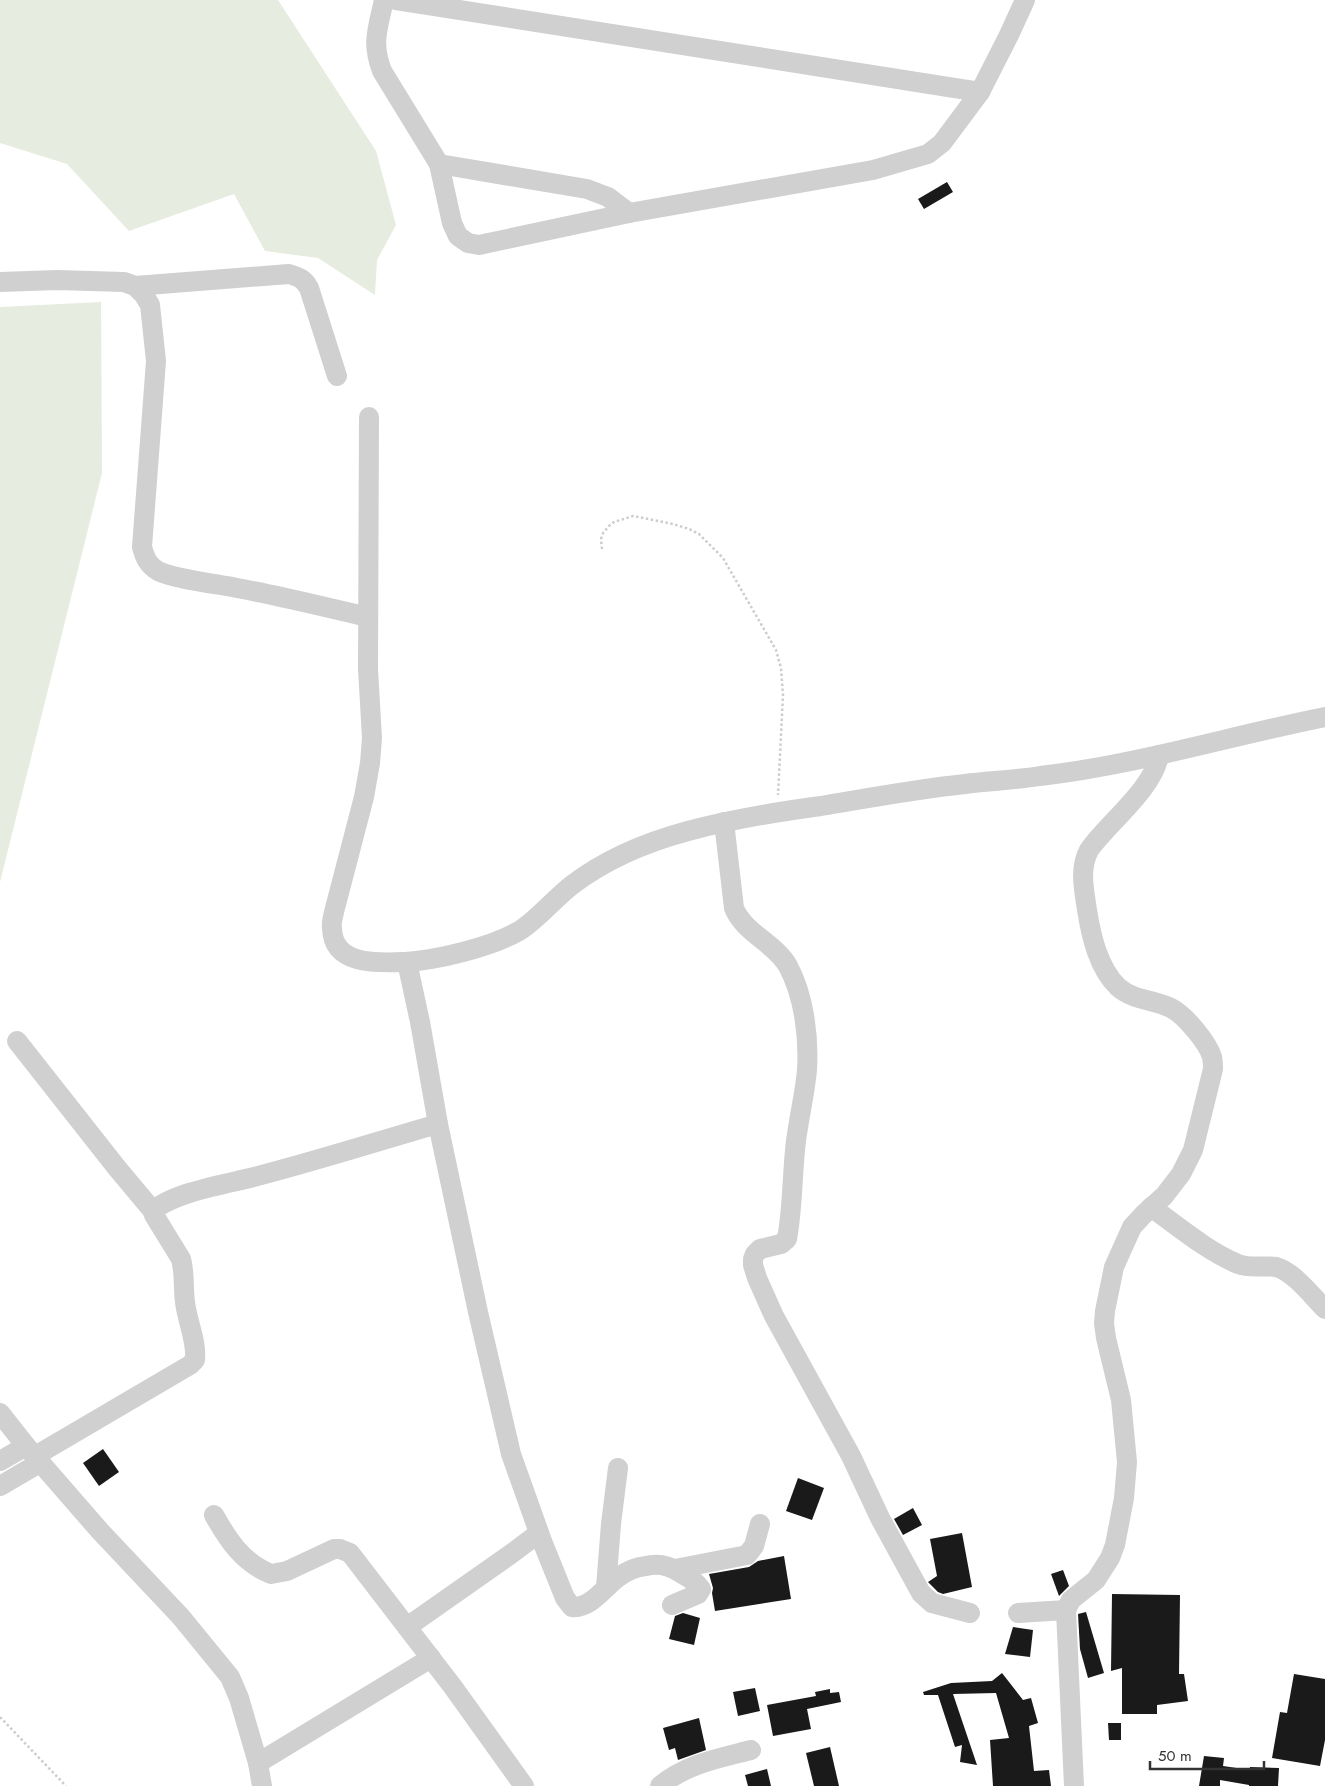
<svg xmlns="http://www.w3.org/2000/svg" width="1325" height="1786" font-family="Jost,sans-serif">
<style>
.green{fill:#e6ecdf}
.building{fill:#1a1a1a}
.lines{fill:none;stroke-linecap:round;stroke-linejoin:round}
.path{stroke:#cdcdcd;stroke-width:2.5;stroke-dasharray:2.5 2.5;stroke-linecap:butt}
.minor{stroke:#d0d0d0;stroke-width:20}
</style>
<rect width="100%" height="100%" fill="#fff"/>
<g class="green">
<path d="M0,0H278L376,151L396,225L377,260L375,295L318,258L265,251L234,194L129,231L67,164L0,143Z"/>
<path d="M101,302L102,473L0,882V307Z"/>
</g>
<g class="building">
<path d="M947,182L953,192L924,209L918,199Z"/>
<path d="M103,1449L119,1472L99,1486L83,1463Z"/>
<path d="M798,1478L824,1488L812,1520L786,1511Z"/>
<path d="M913,1508L922,1525L903,1535L894,1519Z"/>
<path d="M962,1533L972,1587L943,1594L938,1592L928,1582L937,1576L930,1539Z"/>
<path d="M784,1556L791,1599L715,1611L712,1593L713,1588L709,1574L749,1567L758,1561Z"/>
<path d="M1063,1570L1069,1586L1059,1596L1051,1574Z"/>
<path d="M1112,1594L1180,1595L1179,1674H1184L1188,1701L1157,1705V1714H1122V1668L1111,1671Z"/>
<path d="M1086,1612L1104,1673L1088,1678L1080,1649L1078,1614Z"/>
<path d="M683,1613L700,1618L694,1645L669,1639L675,1616Z"/>
<path d="M1013,1627L1033,1630L1030,1657L1005,1654Z"/>
<path d="M1002,1673L1023,1700L1031,1698L1038,1723L1029,1726L1034,1771L1049,1770L1051,1786H993L990,1740L1009,1738L996,1693L953,1694L977,1765L960,1762L962,1745L955,1747L938,1695H924L923,1692L951,1683L992,1681Z"/>
<path d="M1294,1674L1325,1679V1740L1320,1766L1272,1758L1280,1712L1287,1713Z"/>
<path d="M755,1688L760,1711L738,1716L733,1692Z"/>
<path d="M830,1689V1693L839,1692L841,1702L807,1709L811,1729L773,1736L767,1705L816,1696L815,1692Z"/>
<path d="M699,1718L706,1750L678,1760L675,1748L669,1750L663,1728Z"/>
<path d="M1108,1723H1121V1740H1109Z"/>
<path d="M830,1747L839,1786H814L806,1753Z"/>
<path d="M1204,1756L1224,1758L1223,1766L1250,1770V1767L1279,1768L1278,1786H1249V1785L1220,1780V1786H1199Z"/>
<path d="M767,1769L771,1786H748L745,1775Z"/>
</g>
<g class="lines">
<g class="path">
<path d="M602,549L601,539L603,533L609,526L614,522L633,516L673,524L689,529L699,534L723,558L776,650L781,668L783,695L778,795"/>
<path d="M0,1717L66,1786"/>
</g>
<g class="minor">
<path d="M384,0C378,28 371,43 382,71L439,164L452,223L458,236L468,243L479,245L629,213L873,170L928,154L942,143L980,92L1009,35L1025,0"/>
<path d="M396,0L980,92"/>
<path d="M439,164L587,189L608,197L629,213"/>
<path d="M0,282L57,280L124,282L135,286L144,295L150,305L156,361L142,547C145,558 148,565 158,571C174,579 217,584 237,588C281,596 324,607 368,617"/>
<path d="M135,286L289,274C299,277 304,279 309,288L337,376"/>
<path d="M369,417L368,669L372,738L370,763L364,797L334,912C333,917 331,923 332,928C333,966 378,963 405,962C438,960 491,947 519,931C536,921 555,898 572,885C606,859 647,842 688,831C732,819 776,812 821,806C869,798 917,789 965,784C990,781 1015,780 1040,776C1136,765 1230,736 1325,717"/>
<path d="M724,822L734,908C744,933 775,943 788,966C804,996 809,1036 807,1070C805,1093 799,1117 796,1141C792,1173 793,1207 787,1239L781,1244L760,1249L755,1254L753,1259V1265L757,1278L774,1316L851,1456L880,1518L921,1593L932,1603L970,1613"/>
<path d="M407,962L420,1022L438,1124L478,1312L511,1454L542,1541L565,1598L572,1607C590,1609 604,1588 617,1578C625,1572 635,1567 646,1566C658,1563 668,1565 679,1572C687,1577 696,1581 701,1589L698,1594L672,1605"/>
<path d="M17,1041L117,1168L153,1211"/>
<path d="M1151,1207C1179,1227 1207,1251 1238,1264C1251,1269 1263,1265 1276,1267C1293,1271 1313,1297 1325,1309"/>
<path d="M0,1413L26,1446L100,1531L181,1617L230,1677L239,1698L258,1763L262,1786"/>
<path d="M35,1456L190,1365L195,1360C197,1341 187,1321 185,1302C183,1288 185,1273 181,1259L154,1215L153,1211C172,1193 225,1184 250,1178C313,1162 375,1142 438,1124"/>
<path d="M0,1461L26,1446"/>
<path d="M0,1486L41,1462"/>
<path d="M214,1515C228,1540 243,1563 271,1574L287,1571L334,1549H340L350,1553L453,1687L524,1786"/>
<path d="M675,1569L747,1555L754,1546L760,1524"/>
<path d="M606,1588L611,1524L618,1468"/>
<path d="M1018,1613L1066,1610"/>
<path d="M407,1627L511,1554L539,1533"/>
<path d="M258,1763L431,1658"/>
<path d="M660,1786C686,1764 720,1758 751,1750"/>
<path d="M1074,1786L1066,1610L1071,1600L1096,1580L1110,1558L1115,1545L1124,1498L1127,1462L1121,1400L1106,1338L1104,1323L1105,1311L1114,1267L1132,1227L1143,1215L1164,1196L1181,1174L1193,1150L1213,1069C1213,1065 1213,1061 1212,1057C1208,1043 1185,1015 1171,1008C1153,999 1134,1001 1118,987C1098,968 1091,935 1087,910C1084,889 1079,869 1089,850C1109,822 1154,788 1159,755"/>
</g>
</g>
<path d="M1150 1761v8h114v-8" fill="none" stroke="#333333" stroke-width="2.5"/>
<text x="1158" y="1761" font-size="15" fill="#333333" stroke="#ffffff" stroke-width="4" paint-order="stroke">50 m</text>
</svg>
